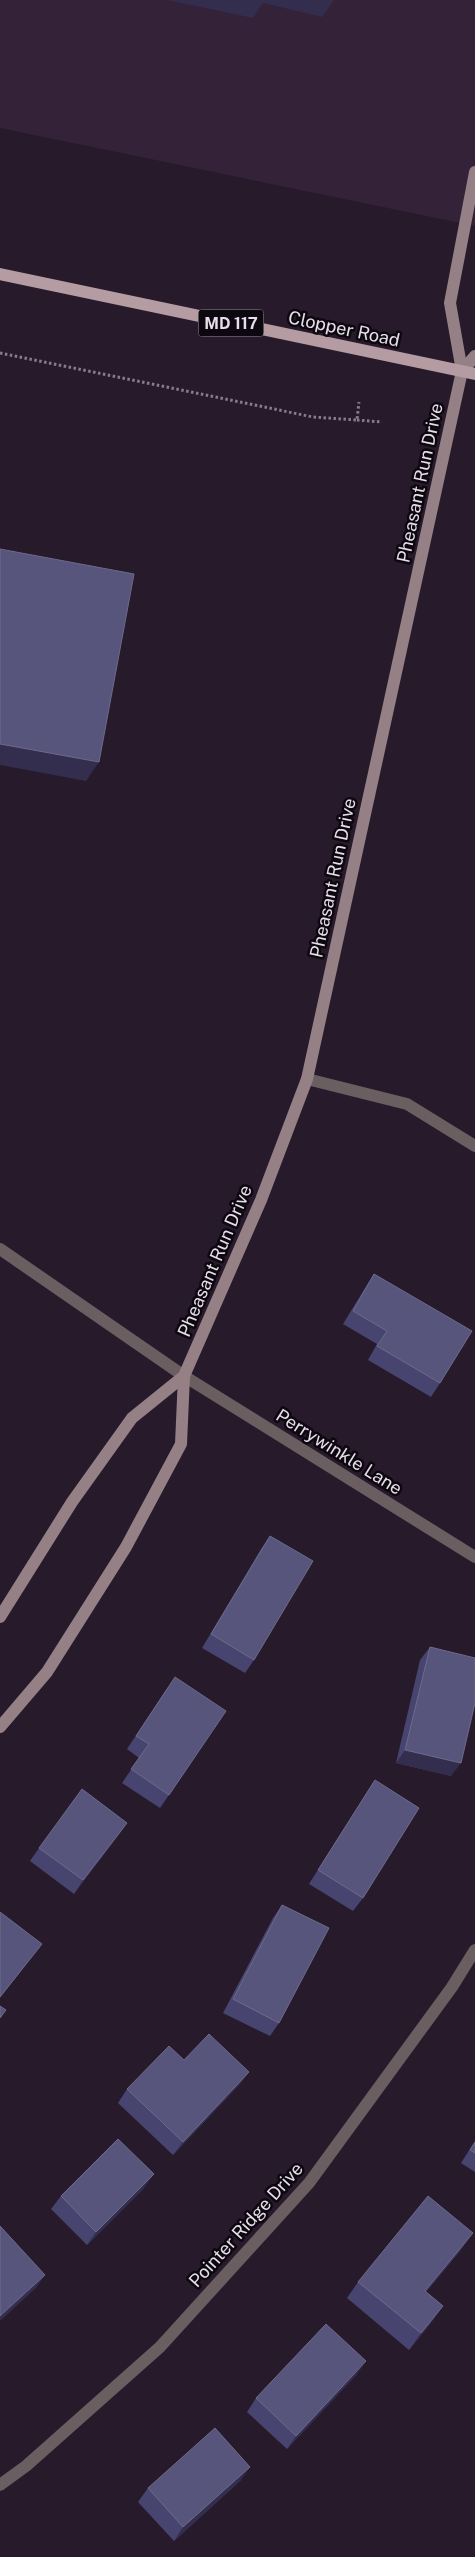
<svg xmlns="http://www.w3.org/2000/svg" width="475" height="2557" font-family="'Public Sans',sans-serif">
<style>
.built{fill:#332238}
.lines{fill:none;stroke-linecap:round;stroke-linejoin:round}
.path{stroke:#867c8a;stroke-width:3;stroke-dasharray:2.5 2.5;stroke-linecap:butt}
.lane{stroke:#6a5e60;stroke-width:12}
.street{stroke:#6a5e60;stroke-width:12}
.secondary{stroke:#958185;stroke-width:12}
.primary{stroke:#b59ca2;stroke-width:12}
.wall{fill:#47456f}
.shaded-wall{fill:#332d4e}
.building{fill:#58557c;stroke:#6e6a8d}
.labels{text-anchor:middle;stroke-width:5;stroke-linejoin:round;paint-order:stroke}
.shield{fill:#0d070f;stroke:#a59ea8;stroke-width:1}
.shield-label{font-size:16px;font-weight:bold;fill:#e6dee9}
.street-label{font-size:18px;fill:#e6dee9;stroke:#0d070f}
</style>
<rect width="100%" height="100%" fill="#271a2b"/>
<path class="built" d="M0,0H475V226L0,128Z"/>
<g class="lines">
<g class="path">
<path d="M0,353L313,417L357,420L359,402"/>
<path d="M357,420L382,422"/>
</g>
<g class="lane">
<path d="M307,1079L407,1104L475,1146"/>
<path d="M0,1249L184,1376"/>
</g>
<g class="street">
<path d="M184,1376L475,1557"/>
<path d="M0,2485L26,2466L160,2347L309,2183L452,1987L475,1950"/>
</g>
<g class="secondary">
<path d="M462,371L475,356"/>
<path d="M0,1617L72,1502L132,1418L184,1376"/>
<path d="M0,1727L47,1672L126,1547L181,1444L184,1376L261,1200L307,1079L462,371L450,303L475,172"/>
</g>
<path class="primary" d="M0,274L475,374"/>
</g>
<g class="wall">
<path d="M374,1274L440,1383L431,1397L368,1360L377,1344L343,1324L365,1288Z"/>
<path d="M270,1536L254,1660L245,1673L202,1648L261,1549Z"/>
<path d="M430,1647L451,1776L396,1763L420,1660Z"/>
<path d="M166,1690L169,1795L160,1808L122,1783L139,1758L127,1749Z"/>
<path d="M375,1780L363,1898L353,1911L309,1884Z"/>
<path d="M127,1823L74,1894L30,1861L39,1848Z"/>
<path d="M282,1905L279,2023L270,2036L223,2013L273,1918Z"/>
<path d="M184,2060L249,2072L239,2085L173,2155L118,2103L127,2089Z"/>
<path d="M475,2141V2172L461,2163Z"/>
<path d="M144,2188L87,2245L51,2209L61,2196Z"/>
<path d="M461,2250L426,2292L431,2323L409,2350L347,2298L358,2282Z"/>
<path d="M357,2374L287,2449L247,2412L256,2398Z"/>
<path d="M241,2480L174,2541L138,2502L148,2488Z"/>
</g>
<g class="shaded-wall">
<path d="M167,0H334L322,17L263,3L253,18Z"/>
<path d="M0,744L99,762L86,781L0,765Z"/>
<path d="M405,1750L461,1763L451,1776L396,1763Z"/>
<path d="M127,1823L118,1836L74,1894L83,1880Z"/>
<path d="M42,1944L32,1957L0,1998V1997Z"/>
<path d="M249,2072L239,2085L173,2155L183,2142Z"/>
<path d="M154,2174L144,2188L87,2245L96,2232Z"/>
<path d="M473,2233L461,2250L413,2307L425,2291Z"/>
<path d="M45,2275L36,2288L0,2321V2316Z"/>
<path d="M443,2306L431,2323L409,2350L421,2333Z"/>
<path d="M366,2361L357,2374L287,2449L296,2436Z"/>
<path d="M250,2467L241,2480L174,2541L183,2527Z"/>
</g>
<g class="building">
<path d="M0,549L134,574L99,762L0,744Z"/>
<path d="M374,1274L472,1331L440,1383L377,1346L387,1331L353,1311Z"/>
<path d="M270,1536L313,1561L254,1660L211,1634Z"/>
<path d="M430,1647L475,1658V1703L461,1763L405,1750Z"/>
<path d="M175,1677L226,1711L169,1795L131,1769L149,1744L136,1736Z"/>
<path d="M375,1780L419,1808L363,1898L318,1870Z"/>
<path d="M82,1789L127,1823L83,1880L39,1848Z"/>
<path d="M282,1905L329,1928L279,2023L233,1999Z"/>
<path d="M0,1912L42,1944L0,1997Z"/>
<path d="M0,2006L6,2010L0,2018Z"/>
<path d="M209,2034L249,2072L183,2142L127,2089L169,2046L184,2060Z"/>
<path d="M118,2139L154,2174L96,2232L61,2196Z"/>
<path d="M475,2142V2153L470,2150Z"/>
<path d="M428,2196L473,2233L425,2291L443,2306L421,2333L358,2282Z"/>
<path d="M0,2226L45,2275L0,2316Z"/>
<path d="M326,2324L366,2361L296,2436L256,2398Z"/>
<path d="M215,2428L250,2467L183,2527L148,2488Z"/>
</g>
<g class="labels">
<rect class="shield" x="198.5" y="309.5" width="65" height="27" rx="4"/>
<g class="shield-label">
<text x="231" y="329">MD 117</text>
</g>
<g class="street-label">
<text transform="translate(344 329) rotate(12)" y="6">Clopper Road</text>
<text transform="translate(420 483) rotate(-78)" y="6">Pheasant Run Drive</text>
<text transform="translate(333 878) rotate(-78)" y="6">Pheasant Run Drive</text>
<text transform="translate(215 1261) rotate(-67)" y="6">Pheasant Run Drive</text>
<text transform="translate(339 1452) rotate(32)" y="6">Perrywinkle Lane</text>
<text transform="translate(246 2225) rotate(-48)" y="6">Pointer Ridge Drive</text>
</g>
</g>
</svg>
